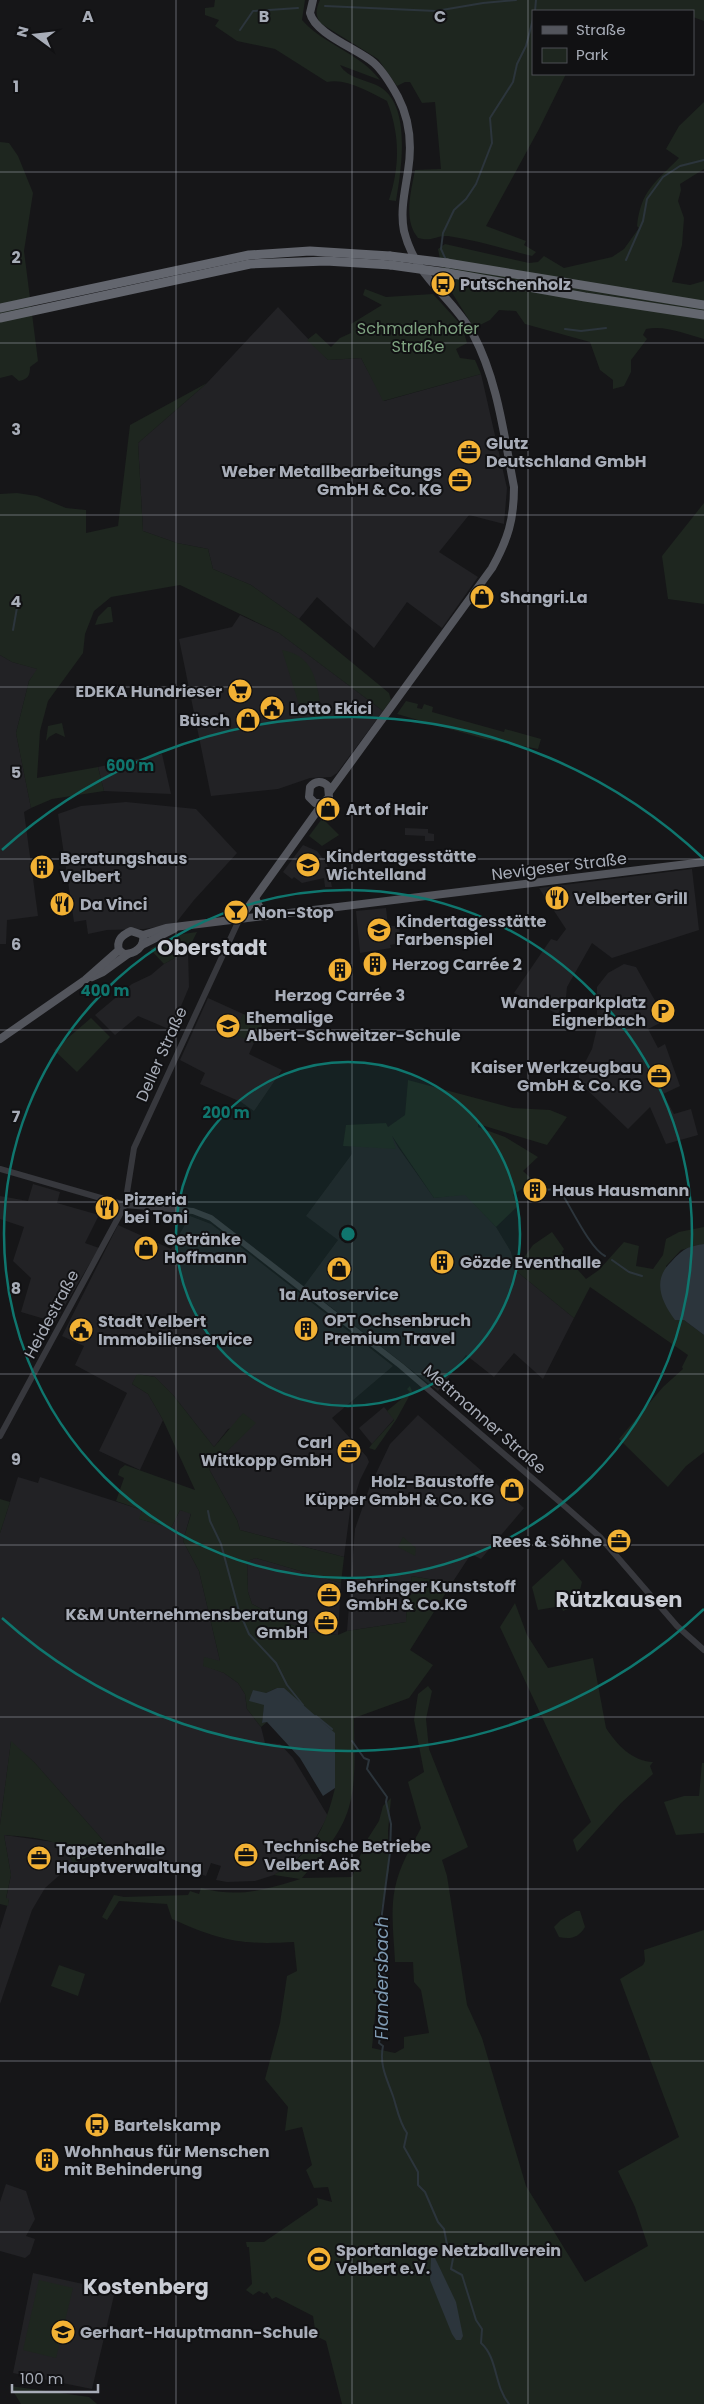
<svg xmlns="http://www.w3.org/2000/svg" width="704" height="2404" font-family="Poppins,sans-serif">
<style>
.built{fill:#222225}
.green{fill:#1e261f}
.water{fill:#2c353c}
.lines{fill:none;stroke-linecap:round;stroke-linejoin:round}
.stream{stroke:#2c353c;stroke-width:2}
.minor{stroke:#37383d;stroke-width:6}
.major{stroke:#53555c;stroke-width:8}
.highway{stroke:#63666e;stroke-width:9}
.highway-bridge{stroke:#63666e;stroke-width:9}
.grid{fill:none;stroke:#a8adb8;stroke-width:1;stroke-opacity:0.55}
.ring{fill:none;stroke:#0f766e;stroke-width:2.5}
.labels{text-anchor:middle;stroke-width:4;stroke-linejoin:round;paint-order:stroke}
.poi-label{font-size:16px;font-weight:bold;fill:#a8adb8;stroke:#111113;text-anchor:start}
.park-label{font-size:16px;fill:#7fa381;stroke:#111113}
.street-label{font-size:16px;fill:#a8adb8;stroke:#111113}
.water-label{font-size:18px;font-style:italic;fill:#7f9bb3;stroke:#111113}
.district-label{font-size:21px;font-weight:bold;fill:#c9ccd4;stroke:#111113}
.grid-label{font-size:16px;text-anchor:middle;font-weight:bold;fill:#a8adb8;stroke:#111113;stroke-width:4;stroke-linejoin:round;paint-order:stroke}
.centre{fill:#0f766e;stroke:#111113;stroke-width:2.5}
.ring-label{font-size:15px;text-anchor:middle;font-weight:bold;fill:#0f766e;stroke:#111113;stroke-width:4;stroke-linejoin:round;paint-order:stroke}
</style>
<rect width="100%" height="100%" fill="#161618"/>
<g class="built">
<path d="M278,307L328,360L361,358L384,401L481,374L507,488L504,524L469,515L439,552L478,577L442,628L407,602L374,648L317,597L299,619L251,585L213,569L208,549L177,543L143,531L138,443L207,383Z"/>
<path d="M240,615L279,633L383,711L337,773L331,777L310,778L278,789L211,796L179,639L232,627Z"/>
<path d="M0,655L12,662L38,669L29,681L16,733L31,808L24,812L38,916L7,920L6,944H0Z"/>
<path d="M162,754L171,794L104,791L98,767Z"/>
<path d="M126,802L196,809L237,853L194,900L175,924L144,929L107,930L88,934L86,920L74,922L58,814L81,806Z"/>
<path d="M405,828L428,829V833L434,834V841H425V836L405,835Z"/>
<path d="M303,845L317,851L327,864L332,887H325L324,878L302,883L294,877L292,879L283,872Z"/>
<path d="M692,869L699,930L612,958L592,943L567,987L566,997L558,1014L514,993L551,939L557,941L566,929L539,888Z"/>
<path d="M386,908L388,926H399L401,943L390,945L391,948L360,953L356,911Z"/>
<path d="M188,950L189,987L171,1030L138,1016L115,1035L95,1015L132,984L151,975L164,964Z"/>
<path d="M624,964L636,967L666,1020L648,1029L658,1048L665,1044L680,1086L663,1094L674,1114L691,1109L698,1135L666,1144L650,1107L628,1129L579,1082V1074L592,1049L597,1028V987L608,973Z"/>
<path d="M208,998L263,1023L249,1054L282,1070L254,1111L241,1102L200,1084L205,1073L180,1060Z"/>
<path d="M387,1127L398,1147L434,1198L465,1194L496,1227L511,1252L515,1270L574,1318L543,1379L514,1353L494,1377L466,1355L438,1391L304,1286L338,1240L306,1216L352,1154L351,1130Z"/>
<path d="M33,1184L60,1192L57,1203L99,1215L85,1243L99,1248L55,1322L21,1312L31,1278L13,1261L24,1227L0,1219V1196L28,1201Z"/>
<path d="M190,1216L211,1224L393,1366L332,1418L367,1457L369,1462L360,1480L350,1511L344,1557L240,1530L237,1520L209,1469L255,1423L228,1429L214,1447L173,1395L155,1377L138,1374L132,1384L148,1394L163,1420L140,1470L99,1451L127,1393L75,1365L84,1346L62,1336L118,1225L171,1249Z"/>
<path d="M384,1407L394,1419L372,1444L359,1428Z"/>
<path d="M418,1415L524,1508L481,1559L471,1554L452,1583L411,1576L412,1595H407L406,1622L347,1631L355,1529L370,1486L390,1444Z"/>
<path d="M18,1477L38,1483L40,1477L142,1510L140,1519L171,1528L180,1510L191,1513L183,1541L199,1571L220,1661L203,1665L224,1673L238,1683L245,1694L247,1709L261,1727L265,1743L280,1744L293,1758L328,1816L314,1841L291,1865L274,1875L255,1881L227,1882L216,1880L221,1866L211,1863L206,1876L109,1847L34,1762L11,1742L0,1825V1533Z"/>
<path d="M256,1558L341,1583L338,1635L306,1632L252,1604L248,1592L247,1561Z"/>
<path d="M4,1835L54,1842L63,1848L72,1860V1864L45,1888L32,1910L0,2004V1929L9,1900L6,1899L11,1875Z"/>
<path d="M6,2184L26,2191L35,2219L26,2236L35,2239L30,2254L25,2258L0,2251V2202Z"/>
<path d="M33,2273L115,2291L92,2389L13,2373Z"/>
</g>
<g class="green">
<path d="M215,0H305L302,20C324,45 360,53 380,80L340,65C348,79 366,79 380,87C412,106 401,171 396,201L389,200C400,165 400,135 387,101C369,92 347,78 327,82L275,49L237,41L215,26L219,20L205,15V8L214,7Z"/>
<path d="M320,0H704V21L693,17V11H533V74H566L539,129L486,226L526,241L524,245L536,252L532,256C504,249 476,240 448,236C436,235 433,242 418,238C403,220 411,192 415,170L441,169L435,102L422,103L410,82H405L397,86L378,59L320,23C315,14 316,9 320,0Z"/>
<path d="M704,102V169L680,184L681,190L678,201L684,218L682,245L672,282L690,285L704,281V339C685,334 666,325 646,329L643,335L647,339L631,360V372L624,386L613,389V380L600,370L590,342L525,324L516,311L499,310L490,320L474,328L444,280L438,249L445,244L529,263L538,262L544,256L564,268L612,257L624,249L639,228L637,226C641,190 655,183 679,158L666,149L679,126Z"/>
<path d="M0,142L9,143L18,156L33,193L24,251L38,361L30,367C30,376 28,379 19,381L12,375L0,378Z"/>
<path d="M365,289L386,297L433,294L462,326L467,343L456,349L460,358L475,360L481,374L383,401L361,358L328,360L307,340L316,333L331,347L340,338L351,333V324L382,305L363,295Z"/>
<path d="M207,383L138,443L143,531L177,543L208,549L213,569L251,585L299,619L389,693L391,700L383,711L279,633L180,585L111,597L94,611L85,634L83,653L48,701L40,731L37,778L98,767L104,791L52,799L31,808L16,733L29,681L37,669L12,662L0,655V494L17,493L37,496L66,508L86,510V533L118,526L130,425Z"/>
<path d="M704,503V604L668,599L662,556Z"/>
<path d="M108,607H111L113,622L95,625L98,617Z"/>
<path d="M282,650C318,656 317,689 323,719L301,711Z"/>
<path d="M406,701L418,704L417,708L422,709L424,704L433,707L432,712L504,732L505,729L541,739L538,749L485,739L397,714Z"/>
<path d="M62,723L65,737L56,733L49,737L46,741L48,726Z"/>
<path d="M321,820L325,821L339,835L322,846L309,836Z"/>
<path d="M197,932L188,950L164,964L150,949L176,935Z"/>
<path d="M243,1014L263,1023L254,1043L234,1034Z"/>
<path d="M91,1018L110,1037L77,1072L54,1050Z"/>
<path d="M408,1080L513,1108L550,1110L567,1117L547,1145L478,1124V1127L505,1137L538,1157L523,1171L534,1181L513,1195L519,1205L496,1227L465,1195L434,1198L392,1136L396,1149L343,1146L346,1125L386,1123L388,1127L405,1115Z"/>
<path d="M704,1227V1244L681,1250L666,1266L684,1320L704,1335V1452L686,1466L668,1487L619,1439L663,1387L683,1369L682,1367L688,1355L590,1287L574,1318L515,1270L533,1245L552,1232L564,1249L562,1252L586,1279L599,1270L624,1242L639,1246L636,1266L653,1269L663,1255L666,1239L679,1232Z"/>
<path d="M137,1374L155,1377L173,1395L214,1447L243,1413L256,1423L209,1469L237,1520L240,1530L344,1557L341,1583L256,1558L247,1561L248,1592L252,1604L306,1632L338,1635L347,1631L406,1622L407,1595H412L411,1576L452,1583L410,1650L433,1665L409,1698L354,1718C354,1747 357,1779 349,1807C341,1835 320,1857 302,1878L352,1877L365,1843L379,1821L383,1806L391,1798L388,1831L389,1870L378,1926V1986L372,2048L395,2053L404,2048V2037L429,2033L421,1990L414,1982L413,1962H395C394,1938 390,1911 395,1888C399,1867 411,1847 421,1828L408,1782L424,1772L414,1720L418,1694L428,1686L432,1691L426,1719L429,1749L468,1847L442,1860L447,1876L467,2005L482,2038L526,2186L585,2282L648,2246L635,2207L618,2171L679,2137L620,1979L643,1965L645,1961L644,1950L704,1930V2404H342L326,2341L316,2336L313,2316L276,2297L272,2299L267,2292L264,2294L259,2291L253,2295L246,2290L252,2284L249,2247H247L246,2242H264L318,2205L317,2198L332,2202L328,2187L314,2188L306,2170L312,2165L302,2127L285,2131L288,2107L265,2079L280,2023L287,1976L297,1971L294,1942C241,1945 221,1941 172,1919L167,1904L119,1901L107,1920L102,1917L114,1895L124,1897L188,1895L190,1891L199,1894L201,1888C238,1898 265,1890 300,1879L274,1875C314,1851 324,1832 335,1788L277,1688L266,1693L262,1723L267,1722L261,1727L247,1709L245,1694L238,1683L224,1673L203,1666L204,1657L220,1661L199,1571L183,1541L191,1514L180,1510L171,1528L139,1519L142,1510L116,1501L124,1478L118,1475L120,1469L125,1465L195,1490L163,1420L148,1394L132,1384Z"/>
<path d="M410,1386L412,1391L396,1420L375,1450L369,1448L372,1444L394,1420L387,1411L410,1392L407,1389Z"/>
<path d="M0,1499L10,1502L0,1533Z"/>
<path d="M403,1537L416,1548L415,1556L398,1547Z"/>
<path d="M563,1559L582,1582L579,1594L581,1604L563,1611L561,1606L538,1610L532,1587Z"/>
<path d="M515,1603L527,1635L548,1668L593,1658L606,1728C617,1745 632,1761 653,1762L650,1766L653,1774L621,1803L577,1852L573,1840L591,1822L500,1627Z"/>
<path d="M11,1741L34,1762L109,1847L72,1864C74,1837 22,1837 4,1835L11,1875L6,1898L9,1899L8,1906L0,1904V1825Z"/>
<path d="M702,1763H704V1833L676,1835L664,1802L684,1796H699Z"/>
<path d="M576,1911H580L585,1927C579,1937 571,1940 559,1937L554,1927L561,1920Z"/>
<path d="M59,1965L85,1974L78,1996L51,1986Z"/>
<path d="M39,2280L73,2288L56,2358L23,2350Z"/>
<path d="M10,2386L89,2397L97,2404H21Z"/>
</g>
<g class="water">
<path d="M704,1244V1335L684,1320H675C661,1301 652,1280 671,1262C683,1249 686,1247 704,1244Z"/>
<path d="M277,1688H284L335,1733V1788L323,1796L300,1758L267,1722L262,1723L264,1705L249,1701L253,1690L266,1693Z"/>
<path d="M431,2257L435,2258L456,2302L463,2336L461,2340H456L452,2334L430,2280Z"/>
</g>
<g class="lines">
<g class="stream">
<path d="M325,6L436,11L483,3L516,0"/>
<path d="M535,11L536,0"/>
<path d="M240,30L253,11L298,8"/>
<path d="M446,260L441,249L443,233L454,210L466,199L476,184L492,143L490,118L513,82L517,64L526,46L533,19"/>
<path d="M626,260L643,221L647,199L663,177L680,166L704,160"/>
<path d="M565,329L581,331L606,328"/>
<path d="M13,630L18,602"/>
<path d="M542,1190L559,1189C570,1205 590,1249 605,1256"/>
<path d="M612,1260L629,1272L642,1276"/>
<path d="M208,1511L210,1521L221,1544L239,1611L249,1634L276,1663L287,1685L303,1705"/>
<path d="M316,1716L332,1729"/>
<path d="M352,1741L364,1758L369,1760L367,1769L387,1797L386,1802L391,1824L390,1852L378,1944L385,1966L383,1997L379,2012L381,2031L379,2043L383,2046C379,2065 387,2079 393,2096C397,2108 399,2122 407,2133L404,2147L418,2172V2185L425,2192L438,2222L444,2229L448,2250L454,2253L451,2269L462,2275L476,2320L482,2329L481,2343C498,2358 494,2386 509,2404"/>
</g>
<g class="minor">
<path d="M0,1169L125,1205L193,1211L211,1218L401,1366L567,1508L600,1537L677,1626L704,1650"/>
<path d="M0,1436L125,1205L134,1148L239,920"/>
</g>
<g class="major">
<path d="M313,0L310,13C315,34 358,49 374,63C384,72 392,86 398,97C410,120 412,146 408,171C405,191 400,211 404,231C416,279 451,295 473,334C498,381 504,436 514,487C514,520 508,539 492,568L330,791"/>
<path d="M255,898L262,912L266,916"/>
<path d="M239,920L323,803L329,797L328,786C322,780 315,781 310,787L309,797L315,803H323"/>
<path d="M131,931L143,935C145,947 135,954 124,954L119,950C116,940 122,935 131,931Z"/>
<path d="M143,935L166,928L704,862"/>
<path d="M142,945L174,929"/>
<path d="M92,977L103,972L128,954"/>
<path d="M0,1039L85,980L119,950"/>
</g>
<g class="highway">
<path d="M447,263L704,305"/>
<path d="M448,273L585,297L704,315"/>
<path d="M0,308L249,255L310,251L390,256"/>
<path d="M0,318L250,264L326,261L391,265"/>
</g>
<g class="highway-bridge">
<path d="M390,256L447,263"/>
<path d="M391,265L448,273"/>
</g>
</g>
<path class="grid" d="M176,0V2404M352,0V2404M528,0V2404M0,172H704M0,343H704M0,515H704M0,687H704M0,859H704M0,1030H704M0,1202H704M0,1374H704M0,1545H704M0,1717H704M0,1889H704M0,2061H704M0,2232H704"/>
<circle cx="348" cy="1234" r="172" fill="#0f766e" fill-opacity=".12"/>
<g class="ring">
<circle cx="348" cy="1234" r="172"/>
<circle cx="348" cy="1234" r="344"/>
<path d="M704 1609A517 517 0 0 1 2 1618M2 850A517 517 0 0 1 704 859"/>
</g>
<defs>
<symbol id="bus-disc" viewBox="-11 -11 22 22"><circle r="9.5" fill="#f2b134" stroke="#111113"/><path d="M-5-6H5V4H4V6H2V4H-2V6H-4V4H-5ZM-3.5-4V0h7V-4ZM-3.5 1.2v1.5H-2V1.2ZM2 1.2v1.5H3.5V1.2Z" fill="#111"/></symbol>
<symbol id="office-disc" viewBox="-11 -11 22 22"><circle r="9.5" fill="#f2b134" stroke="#111113"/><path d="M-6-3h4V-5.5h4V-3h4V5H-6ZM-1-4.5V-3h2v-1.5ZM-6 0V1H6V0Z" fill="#111"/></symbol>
<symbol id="shop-disc" viewBox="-11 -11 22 22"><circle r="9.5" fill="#f2b134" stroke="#111113"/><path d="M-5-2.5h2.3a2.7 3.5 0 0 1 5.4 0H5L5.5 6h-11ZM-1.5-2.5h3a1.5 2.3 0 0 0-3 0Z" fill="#111"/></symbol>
<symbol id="supermarket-disc" viewBox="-11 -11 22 22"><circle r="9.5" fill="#f2b134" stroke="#111113"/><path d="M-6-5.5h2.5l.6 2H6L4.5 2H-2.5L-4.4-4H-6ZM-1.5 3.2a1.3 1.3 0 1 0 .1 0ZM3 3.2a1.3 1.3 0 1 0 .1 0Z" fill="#111"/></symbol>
<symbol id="civic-disc" viewBox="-11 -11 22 22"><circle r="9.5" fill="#f2b134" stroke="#111113"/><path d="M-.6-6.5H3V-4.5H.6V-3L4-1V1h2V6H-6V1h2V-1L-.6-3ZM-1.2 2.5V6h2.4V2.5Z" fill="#111"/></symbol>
<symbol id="school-disc" viewBox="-11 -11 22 22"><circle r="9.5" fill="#f2b134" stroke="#111113"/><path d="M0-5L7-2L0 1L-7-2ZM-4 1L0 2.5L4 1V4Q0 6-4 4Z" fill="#111"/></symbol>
<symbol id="building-disc" viewBox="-11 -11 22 22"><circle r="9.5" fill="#f2b134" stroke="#111113"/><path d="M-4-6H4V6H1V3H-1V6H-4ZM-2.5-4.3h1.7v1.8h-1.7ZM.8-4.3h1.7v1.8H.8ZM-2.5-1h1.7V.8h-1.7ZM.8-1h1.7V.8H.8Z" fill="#111"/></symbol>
<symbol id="restaurant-disc" viewBox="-11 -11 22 22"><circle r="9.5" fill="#f2b134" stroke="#111113"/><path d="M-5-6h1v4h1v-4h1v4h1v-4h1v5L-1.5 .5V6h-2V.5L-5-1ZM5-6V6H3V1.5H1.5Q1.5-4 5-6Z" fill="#111"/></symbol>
<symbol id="bar-disc" viewBox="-11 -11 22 22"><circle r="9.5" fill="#f2b134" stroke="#111113"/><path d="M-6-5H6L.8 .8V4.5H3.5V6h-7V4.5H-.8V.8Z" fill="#111"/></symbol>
<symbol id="parking-disc" viewBox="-11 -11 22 22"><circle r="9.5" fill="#f2b134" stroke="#111113"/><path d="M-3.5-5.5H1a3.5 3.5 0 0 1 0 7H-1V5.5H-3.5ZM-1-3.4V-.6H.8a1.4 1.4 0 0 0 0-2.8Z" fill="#111"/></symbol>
<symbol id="stadium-disc" viewBox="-11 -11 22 22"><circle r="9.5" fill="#f2b134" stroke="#111113"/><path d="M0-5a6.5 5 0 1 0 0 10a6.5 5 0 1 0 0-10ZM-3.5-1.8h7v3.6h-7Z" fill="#111"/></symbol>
</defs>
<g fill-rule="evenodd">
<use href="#bus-disc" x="429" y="270" width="28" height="28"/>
<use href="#office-disc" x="455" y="438" width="28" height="28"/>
<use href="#office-disc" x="446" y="466" width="28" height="28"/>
<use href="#shop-disc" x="468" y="583" width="28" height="28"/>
<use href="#supermarket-disc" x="226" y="677" width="28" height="28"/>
<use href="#civic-disc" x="258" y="694" width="28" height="28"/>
<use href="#shop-disc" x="234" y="706" width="28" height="28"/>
<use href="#shop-disc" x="314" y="795" width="28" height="28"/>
<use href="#school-disc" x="294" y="851" width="28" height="28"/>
<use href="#building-disc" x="28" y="853" width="28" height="28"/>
<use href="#restaurant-disc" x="543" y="884" width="28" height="28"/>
<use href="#restaurant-disc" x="48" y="890" width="28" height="28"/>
<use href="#bar-disc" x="222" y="898" width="28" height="28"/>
<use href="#school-disc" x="365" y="916" width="28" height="28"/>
<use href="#building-disc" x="361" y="950" width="28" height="28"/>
<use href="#building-disc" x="326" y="956" width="28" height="28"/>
<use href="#parking-disc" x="649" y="997" width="28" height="28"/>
<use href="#school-disc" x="214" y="1012" width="28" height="28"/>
<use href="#office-disc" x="645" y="1062" width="28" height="28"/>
<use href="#building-disc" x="521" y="1176" width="28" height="28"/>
<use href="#restaurant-disc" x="93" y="1194" width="28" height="28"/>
<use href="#shop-disc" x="132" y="1234" width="28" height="28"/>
<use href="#building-disc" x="428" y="1248" width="28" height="28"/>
<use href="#shop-disc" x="325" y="1255" width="28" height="28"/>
<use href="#building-disc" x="292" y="1315" width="28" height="28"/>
<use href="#civic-disc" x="67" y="1316" width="28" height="28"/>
<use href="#office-disc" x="335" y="1437" width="28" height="28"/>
<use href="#shop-disc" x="498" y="1476" width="28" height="28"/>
<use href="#office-disc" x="605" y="1527" width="28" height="28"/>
<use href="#office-disc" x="315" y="1581" width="28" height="28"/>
<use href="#office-disc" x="312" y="1609" width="28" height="28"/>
<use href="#office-disc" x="232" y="1841" width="28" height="28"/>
<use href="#office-disc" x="25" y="1844" width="28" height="28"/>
<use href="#bus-disc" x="83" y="2111" width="28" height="28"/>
<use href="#building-disc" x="33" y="2146" width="28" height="28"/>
<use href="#stadium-disc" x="305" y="2245" width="28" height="28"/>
<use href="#school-disc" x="49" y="2318" width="28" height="28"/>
</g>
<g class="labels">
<g class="poi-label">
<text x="460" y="290">Putschenholz</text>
<text x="486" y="449">Glutz<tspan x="486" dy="18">Deutschland GmbH</tspan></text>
<text x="442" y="477" text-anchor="end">Weber Metallbearbeitungs<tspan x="442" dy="18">GmbH &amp; Co. KG</tspan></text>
<text x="500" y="603">Shangri.La</text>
<text x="222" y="697" text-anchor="end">EDEKA Hundrieser</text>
<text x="290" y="714">Lotto Ekici</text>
<text x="230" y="726" text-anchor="end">Büsch</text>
<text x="346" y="815">Art of Hair</text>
<text x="326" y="862">Kindertagesstätte<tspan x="326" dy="18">Wichtelland</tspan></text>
<text x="60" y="864">Beratungshaus<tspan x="60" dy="18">Velbert</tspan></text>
<text x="574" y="904">Velberter Grill</text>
<text x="80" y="910">Da Vinci</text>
<text x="254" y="918">Non-Stop</text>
<text x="396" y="927">Kindertagesstätte<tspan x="396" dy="18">Farbenspiel</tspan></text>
<text x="392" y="970">Herzog Carrée 2</text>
<text x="340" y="1001" text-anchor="middle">Herzog Carrée 3</text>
<text x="646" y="1008" text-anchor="end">Wanderparkplatz<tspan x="646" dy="18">Eignerbach</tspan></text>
<text x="246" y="1023">Ehemalige<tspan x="246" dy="18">Albert-Schweitzer-Schule</tspan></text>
<text x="642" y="1073" text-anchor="end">Kaiser Werkzeugbau<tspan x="642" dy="18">GmbH &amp; Co. KG</tspan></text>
<text x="552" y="1196">Haus Hausmann</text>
<text x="124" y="1205">Pizzeria<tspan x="124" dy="18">bei Toni</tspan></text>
<text x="164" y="1245">Getränke<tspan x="164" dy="18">Hoffmann</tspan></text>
<text x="460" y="1268">Gözde Eventhalle</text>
<text x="339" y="1300" text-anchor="middle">1a Autoservice</text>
<text x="324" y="1326">OPT Ochsenbruch<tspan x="324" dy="18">Premium Travel</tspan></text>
<text x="98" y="1327">Stadt Velbert<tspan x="98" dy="18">Immobilienservice</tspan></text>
<text x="332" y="1448" text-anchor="end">Carl<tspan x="332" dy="18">Wittkopp GmbH</tspan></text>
<text x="494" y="1487" text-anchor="end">Holz-Baustoffe<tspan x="494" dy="18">Küpper GmbH &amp; Co. KG</tspan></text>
<text x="602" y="1547" text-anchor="end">Rees &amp; Söhne</text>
<text x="346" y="1592">Behringer Kunststoff<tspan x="346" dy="18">GmbH &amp; Co.KG</tspan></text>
<text x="308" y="1620" text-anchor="end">K&amp;M Unternehmensberatung<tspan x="308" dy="18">GmbH</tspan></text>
<text x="264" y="1852">Technische Betriebe<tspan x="264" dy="18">Velbert AöR</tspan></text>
<text x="56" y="1855">Tapetenhalle<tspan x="56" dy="18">Hauptverwaltung</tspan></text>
<text x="114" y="2131">Bartelskamp</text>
<text x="64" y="2157">Wohnhaus für Menschen<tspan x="64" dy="18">mit Behinderung</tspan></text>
<text x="336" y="2256">Sportanlage Netzballverein<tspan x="336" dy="18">Velbert e.V.</tspan></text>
<text x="80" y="2338">Gerhart-Hauptmann-Schule</text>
</g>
<g class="park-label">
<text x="418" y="334">Schmalenhofer<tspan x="418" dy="18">Straße</tspan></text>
</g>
<g class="street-label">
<text transform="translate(559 866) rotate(-7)" y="6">Nevigeser Straße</text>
<text transform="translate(161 1054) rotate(-66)" y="6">Deller Straße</text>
<text transform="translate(51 1314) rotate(-62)" y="6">Heidestraße</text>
<text transform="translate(485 1419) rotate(41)" y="6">Mettmanner Straße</text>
</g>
<g class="water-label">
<text transform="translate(382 1978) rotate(-90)" y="6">Flandersbach</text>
</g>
<g class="district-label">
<text x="212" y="955">Oberstadt</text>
<text x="619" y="1607">Rützkausen</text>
<text x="146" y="2294">Kostenberg</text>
</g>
</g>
<g class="grid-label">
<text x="88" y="22">A</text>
<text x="264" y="22">B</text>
<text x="440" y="22">C</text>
<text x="16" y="92">1</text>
<text x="16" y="263">2</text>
<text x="16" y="435">3</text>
<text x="16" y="607">4</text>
<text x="16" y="778">5</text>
<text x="16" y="950">6</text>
<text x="16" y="1122">7</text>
<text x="16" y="1294">8</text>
<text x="16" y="1465">9</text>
</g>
<circle cx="348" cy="1234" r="8" class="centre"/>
<g class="ring-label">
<text x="130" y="771">600 m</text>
<text x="105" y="996">400 m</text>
<text x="226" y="1118">200 m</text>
</g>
<rect x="532" y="10" width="162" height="65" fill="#111113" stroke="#4d4f55"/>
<rect x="542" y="26" width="25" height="8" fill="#53555c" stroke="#4d4f55"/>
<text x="576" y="35" font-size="15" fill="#a8adb8">Straße</text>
<rect x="542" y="48" width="25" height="15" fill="#1e261f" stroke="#4d4f55"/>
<text x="576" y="60" font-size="15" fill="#a8adb8">Park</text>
<g transform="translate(35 35) rotate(285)" stroke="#111113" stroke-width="4" paint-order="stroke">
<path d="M0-4L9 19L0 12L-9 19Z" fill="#a8adb8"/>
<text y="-8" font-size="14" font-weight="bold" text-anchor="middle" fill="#a8adb8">N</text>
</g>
<path d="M12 2384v8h86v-8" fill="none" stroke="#a8adb8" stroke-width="2.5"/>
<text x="20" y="2384" font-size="15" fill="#a8adb8" stroke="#111113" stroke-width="4" paint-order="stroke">100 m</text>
</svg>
